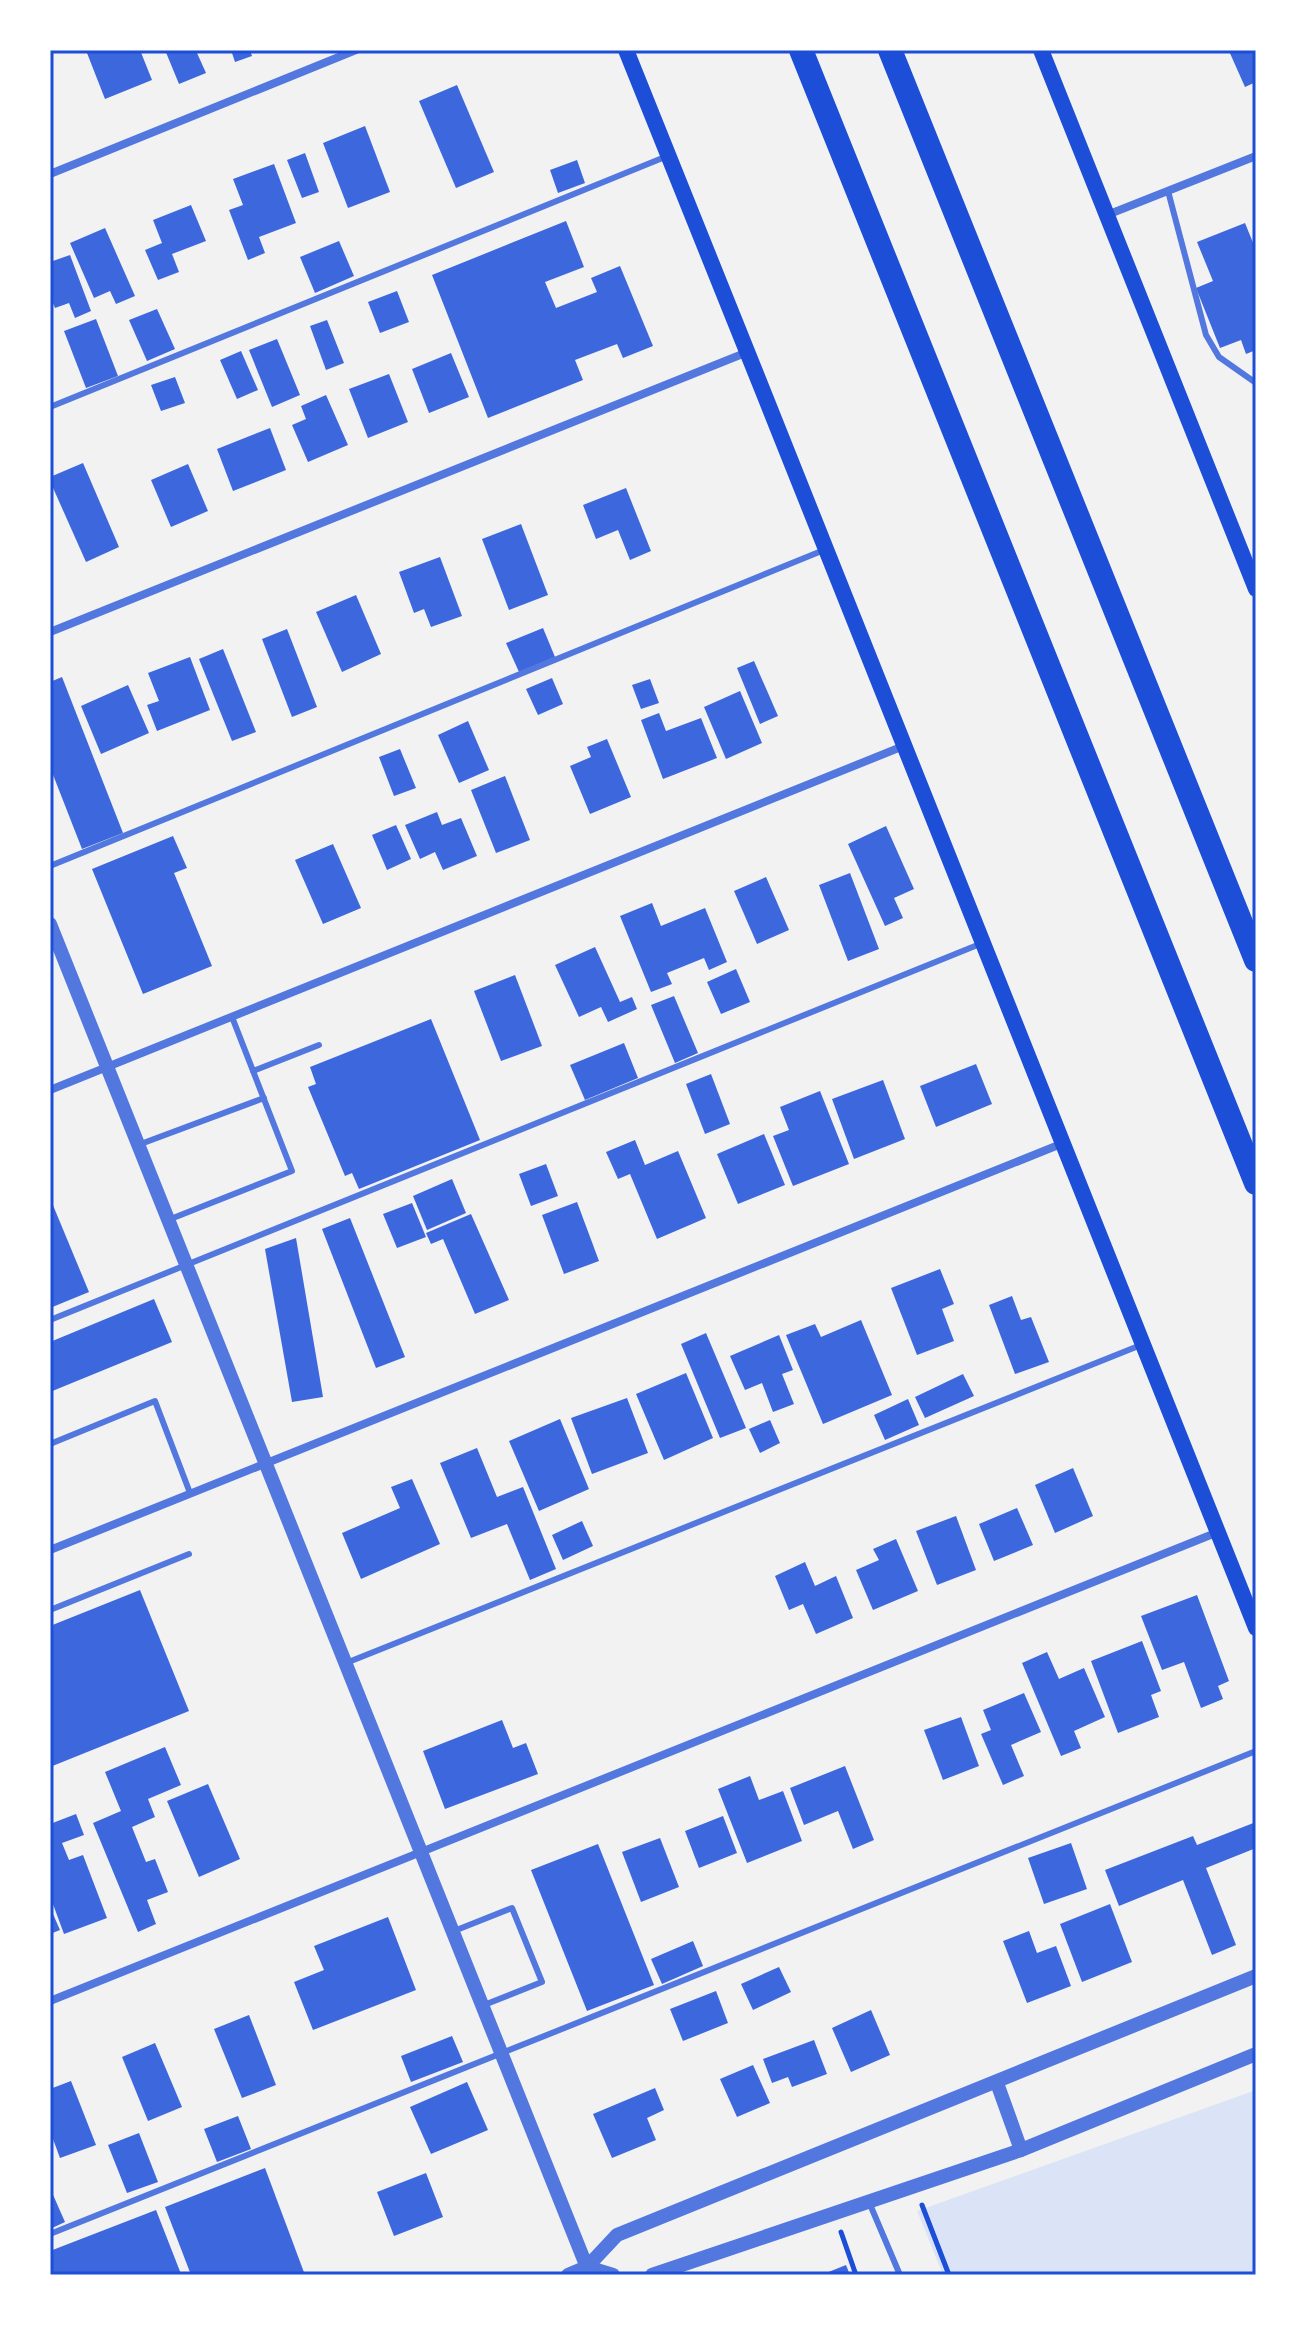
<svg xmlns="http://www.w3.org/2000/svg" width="1306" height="2325" font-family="Arial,sans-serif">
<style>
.green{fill:#dbe4f7}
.building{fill:#3d67dc}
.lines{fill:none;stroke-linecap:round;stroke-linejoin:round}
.path{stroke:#1d4ed8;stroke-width:5}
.service{stroke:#5277de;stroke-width:6}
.minor{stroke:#5277de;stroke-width:8}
.tertiary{stroke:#5277de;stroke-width:14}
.secondary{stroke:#1d4ed8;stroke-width:16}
.motorway{stroke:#1d4ed8;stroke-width:24}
.neatline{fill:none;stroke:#1d4ed8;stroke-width:3}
</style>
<rect width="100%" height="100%" fill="#f2f2f2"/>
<path class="green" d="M1256,2090V2275H943L917,2211Z"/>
<g class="building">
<path d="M96,50H140L152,80L105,99L87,53Z"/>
<path d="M165,50H203L197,53L206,73L179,84Z"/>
<path d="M231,50H250L252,56L235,62Z"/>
<path d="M1256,50V82L1245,87L1229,51Z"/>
<path d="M457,85L494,172L456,188L419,101Z"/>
<path d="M365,126L390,192L348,208L323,143Z"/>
<path d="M305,153L319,192L302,198L287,160Z"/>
<path d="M577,160L585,183L558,193L550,170Z"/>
<path d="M274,164L296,223L259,237L265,253L248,260L229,210L243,205L233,179Z"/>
<path d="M191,205L206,241L172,254L179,272L158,280L145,250L162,243L153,220Z"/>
<path d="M566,221L584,267L545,282L556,308L597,292L591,278L620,266L653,346L623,358L617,344L575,360L583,380L488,418L432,275Z"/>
<path d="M1245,223L1256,250V350L1246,354L1241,340L1220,348L1196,288L1213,281L1197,242Z"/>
<path d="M105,228L135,296L116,304L110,291L94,298L70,243Z"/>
<path d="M339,241L354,276L315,293L300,257Z"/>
<path d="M70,255L91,311L75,318L69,303L55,308L50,296V262Z"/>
<path d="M397,291L409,322L380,333L368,302Z"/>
<path d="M157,309L175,349L147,361L129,320Z"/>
<path d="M96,319L118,376L86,388L64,331Z"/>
<path d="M327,320L344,363L326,370L310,326Z"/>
<path d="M277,339L300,395L272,407L249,350Z"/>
<path d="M241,351L258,390L237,399L220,360Z"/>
<path d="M451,353L469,397L429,413L412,369Z"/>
<path d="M389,374L408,422L368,438L349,389Z"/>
<path d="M175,377L185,403L161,411L151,385Z"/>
<path d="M326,395L348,445L308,462L292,425L306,419L301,406Z"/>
<path d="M270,428L286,470L233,491L217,449Z"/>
<path d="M83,463L119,547L86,562L50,481V477Z"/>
<path d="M188,464L208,511L171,527L151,480Z"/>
<path d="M626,488L651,551L630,560L618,530L596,539L583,505Z"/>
<path d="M521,524L548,595L509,610L482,539Z"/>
<path d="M440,557L462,616L431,627L424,609L414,613L399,572Z"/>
<path d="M356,595L381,654L342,672L316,612Z"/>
<path d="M543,628L555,657L519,672L506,643Z"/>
<path d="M287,629L317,707L292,717L262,639Z"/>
<path d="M223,649L256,732L232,741L199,659Z"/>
<path d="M190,657L210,710L157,731L147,705L159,701L148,673Z"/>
<path d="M754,661L778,716L760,724L737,668Z"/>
<path d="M62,677L123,833L82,849L50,767V682Z"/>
<path d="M552,678L563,704L538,715L526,689Z"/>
<path d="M650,679L659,703L641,709L632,685Z"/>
<path d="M128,685L149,733L101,754L81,706Z"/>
<path d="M740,691L762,743L726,759L704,707Z"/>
<path d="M659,713L666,731L701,718L717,758L663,779L641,720Z"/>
<path d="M468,721L489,770L459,783L438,735Z"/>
<path d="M607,739L631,797L590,814L570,766L591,757L587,747Z"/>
<path d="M400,749L416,788L394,796L379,757Z"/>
<path d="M505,776L530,840L496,853L471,790Z"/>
<path d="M437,812L442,825L461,818L477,856L443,870L435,852L420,859L405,825Z"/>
<path d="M396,825L411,859L387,870L372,835Z"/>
<path d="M886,826L914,889L894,898L903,918L885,926L848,844Z"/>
<path d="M173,836L187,868L174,873L212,966L143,994L92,869Z"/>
<path d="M333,844L361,908L323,924L295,860Z"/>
<path d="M850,873L879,949L848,961L819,885Z"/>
<path d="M766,877L789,930L757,944L734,891Z"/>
<path d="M652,903L661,926L705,908L727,962L709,970L704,958L667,973L672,984L651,992L620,916Z"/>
<path d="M595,947L620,1002L632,997L637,1009L608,1022L601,1007L579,1017L555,965Z"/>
<path d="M736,969L750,1002L721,1014L707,982Z"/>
<path d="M515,975L542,1046L501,1061L474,991Z"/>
<path d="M674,996L698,1053L675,1063L651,1005Z"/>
<path d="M431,1019L480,1140L359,1189L352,1173L345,1176L308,1087L316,1084L310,1067Z"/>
<path d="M624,1043L638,1078L585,1100L570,1065Z"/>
<path d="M976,1064L992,1104L936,1127L920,1086Z"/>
<path d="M711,1074L730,1124L705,1134L686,1084Z"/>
<path d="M883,1080L905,1139L854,1159L832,1099Z"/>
<path d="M820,1091L849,1164L793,1186L773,1136L789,1130L780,1107Z"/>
<path d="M764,1134L785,1185L738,1204L717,1154Z"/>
<path d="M635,1140L645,1165L678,1151L706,1218L657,1239L630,1174L618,1179L606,1152Z"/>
<path d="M546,1164L558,1196L531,1206L519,1174Z"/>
<path d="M452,1179L466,1213L427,1230L413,1196Z"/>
<path d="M50,1198L89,1292L50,1308Z"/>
<path d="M577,1202L599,1261L564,1274L542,1215Z"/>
<path d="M412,1203L426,1237L397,1248L383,1214Z"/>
<path d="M471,1214L509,1300L475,1314L443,1239L431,1244L426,1233Z"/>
<path d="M350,1218L405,1357L376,1368L322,1229Z"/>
<path d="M296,1238L323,1397L292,1402L265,1249Z"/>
<path d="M940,1269L954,1304L942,1309L954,1341L917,1355L891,1288Z"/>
<path d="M1012,1296L1021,1320L1031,1317L1049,1362L1015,1374L989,1305Z"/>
<path d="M154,1299L172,1342L50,1392V1342Z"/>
<path d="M861,1320L892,1395L823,1424L786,1335L815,1324L821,1337Z"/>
<path d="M706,1333L746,1428L720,1438L681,1344Z"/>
<path d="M779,1335L793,1370L782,1374L794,1404L773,1412L762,1383L745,1390L730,1356Z"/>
<path d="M686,1373L713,1438L664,1460L636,1394Z"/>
<path d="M963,1374L974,1396L925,1418L915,1397Z"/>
<path d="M627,1398L648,1453L592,1474L571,1418Z"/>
<path d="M908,1399L919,1425L885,1440L874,1415Z"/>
<path d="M560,1419L589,1489L539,1511L509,1441Z"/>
<path d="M770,1420L780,1443L760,1453L749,1429Z"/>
<path d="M477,1448L497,1497L523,1487L556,1569L530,1580L507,1524L471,1538L440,1463Z"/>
<path d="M1073,1468L1093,1516L1055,1533L1035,1485Z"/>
<path d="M412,1479L440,1544L361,1579L342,1533L400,1508L391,1487Z"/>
<path d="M1017,1508L1033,1545L994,1561L979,1524Z"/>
<path d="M956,1516L976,1570L937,1585L916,1531Z"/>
<path d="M582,1521L593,1546L563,1560L552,1535Z"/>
<path d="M896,1539L918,1591L873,1610L856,1570L879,1560L873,1549Z"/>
<path d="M805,1562L815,1586L836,1576L853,1618L816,1634L803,1604L789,1610L775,1576Z"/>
<path d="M140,1590L189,1711L50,1767V1626Z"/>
<path d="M1197,1595L1229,1681L1218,1686L1223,1699L1201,1708L1184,1662L1162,1670L1141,1616Z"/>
<path d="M1142,1641L1161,1691L1151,1695L1159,1717L1118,1733L1091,1661Z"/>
<path d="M1047,1652L1059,1679L1084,1668L1105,1717L1074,1731L1081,1748L1061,1756L1022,1663Z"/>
<path d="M1024,1693L1041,1732L1011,1745L1024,1776L1003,1785L981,1734L991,1730L983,1710Z"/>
<path d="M961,1717L979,1766L943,1780L924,1730Z"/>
<path d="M502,1720L513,1748L526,1743L538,1774L445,1809L423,1751Z"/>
<path d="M165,1747L181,1785L148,1799L155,1817L132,1827L146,1862L155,1859L168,1892L147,1900L156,1924L138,1932L93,1823L121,1811L105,1772Z"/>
<path d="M845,1766L874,1840L853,1849L838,1811L804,1825L790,1788Z"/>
<path d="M750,1776L759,1800L783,1791L802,1841L747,1863L718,1789Z"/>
<path d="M208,1784L240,1859L199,1877L167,1801Z"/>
<path d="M76,1814L84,1835L62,1843L69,1860L83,1855L107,1918L64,1934L50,1896V1824Z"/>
<path d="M723,1816L737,1853L699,1868L685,1831Z"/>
<path d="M1256,1822V1848L1206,1868L1236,1945L1212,1955L1183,1880L1119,1906L1105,1870L1193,1836L1197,1845Z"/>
<path d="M660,1838L679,1887L641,1902L622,1852Z"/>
<path d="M1071,1843L1087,1889L1044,1904L1028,1858Z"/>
<path d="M598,1844L654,1985L587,2011L531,1870Z"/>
<path d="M1110,1904L1132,1962L1082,1982L1060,1924Z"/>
<path d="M50,1907L60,1930L50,1934Z"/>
<path d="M388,1917L416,1990L313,2030L294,1982L324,1970L314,1946Z"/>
<path d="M1029,1931L1037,1953L1056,1946L1071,1986L1027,2003L1003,1941Z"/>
<path d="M693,1941L703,1966L662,1984L651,1959Z"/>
<path d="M779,1967L791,1992L753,2010L741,1984Z"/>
<path d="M716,1991L728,2023L683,2041L670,2009Z"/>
<path d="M871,2010L890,2055L851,2072L832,2028Z"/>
<path d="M249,2015L276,2085L242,2098L214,2029Z"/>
<path d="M452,2036L463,2062L411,2082L401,2056Z"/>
<path d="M814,2040L827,2074L792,2087L788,2077L772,2083L763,2059Z"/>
<path d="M155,2043L182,2107L148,2121L122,2057Z"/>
<path d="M753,2065L770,2103L737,2117L720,2079Z"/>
<path d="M71,2081L96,2145L60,2158L50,2131V2089Z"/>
<path d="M467,2082L488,2130L431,2154L410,2107Z"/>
<path d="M655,2088L664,2110L647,2118L656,2140L612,2158L593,2114Z"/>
<path d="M238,2116L251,2149L217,2162L204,2129Z"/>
<path d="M139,2133L158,2182L127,2193L108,2145Z"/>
<path d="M265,2168L305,2275H191L165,2207Z"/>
<path d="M426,2173L443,2217L394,2236L377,2192Z"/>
<path d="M50,2188L65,2222L50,2229Z"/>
<path d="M156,2210L181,2274L50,2275V2251Z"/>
<path d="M846,2265L850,2275H821Z"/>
</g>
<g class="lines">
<g class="path">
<path d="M922,2205L949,2275"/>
<path d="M841,2232L856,2275"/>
</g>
<g class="service">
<path d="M1168,191L1206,335L1219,357L1256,383"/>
<path d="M50,407L665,157"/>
<path d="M50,866L824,550"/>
<path d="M253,1071L319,1045"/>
<path d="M138,1145L264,1098"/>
<path d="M168,1220L292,1171L232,1017"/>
<path d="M50,1320L980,944"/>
<path d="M50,1444L155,1401L190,1493"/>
<path d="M50,1610L189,1554"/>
<path d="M346,1663L1141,1345"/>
<path d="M454,1931L512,1908L542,1982L484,2005"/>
<path d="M869,2202L900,2275"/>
<path d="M50,2234L1256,1751"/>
</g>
<g class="minor">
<path d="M50,174L356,50"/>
<path d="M1107,215L1256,156"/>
<path d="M50,632L745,353"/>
<path d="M50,1090L906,745"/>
<path d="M50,1550L1061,1144"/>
<path d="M50,2001L1218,1532"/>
</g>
<g class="tertiary">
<path d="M50,924L590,2275"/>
<path d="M997,2083L1021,2150"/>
<path d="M587,2267L613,2275"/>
<path d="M568,2275L587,2267L617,2235L1256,1976"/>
<path d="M652,2275L1021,2150L1256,2054"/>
</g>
<g class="secondary">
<path d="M626,50C838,575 1044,1102 1256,1628"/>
<path d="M1041,50L1256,589"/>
</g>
<g class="motorway">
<path d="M801,50L1256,1183"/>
<path d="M890,50L1256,960"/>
</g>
</g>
<rect width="1306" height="2325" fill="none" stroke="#ffffff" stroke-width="104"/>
<rect x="52" y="52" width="1202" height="2221" class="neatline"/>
</svg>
